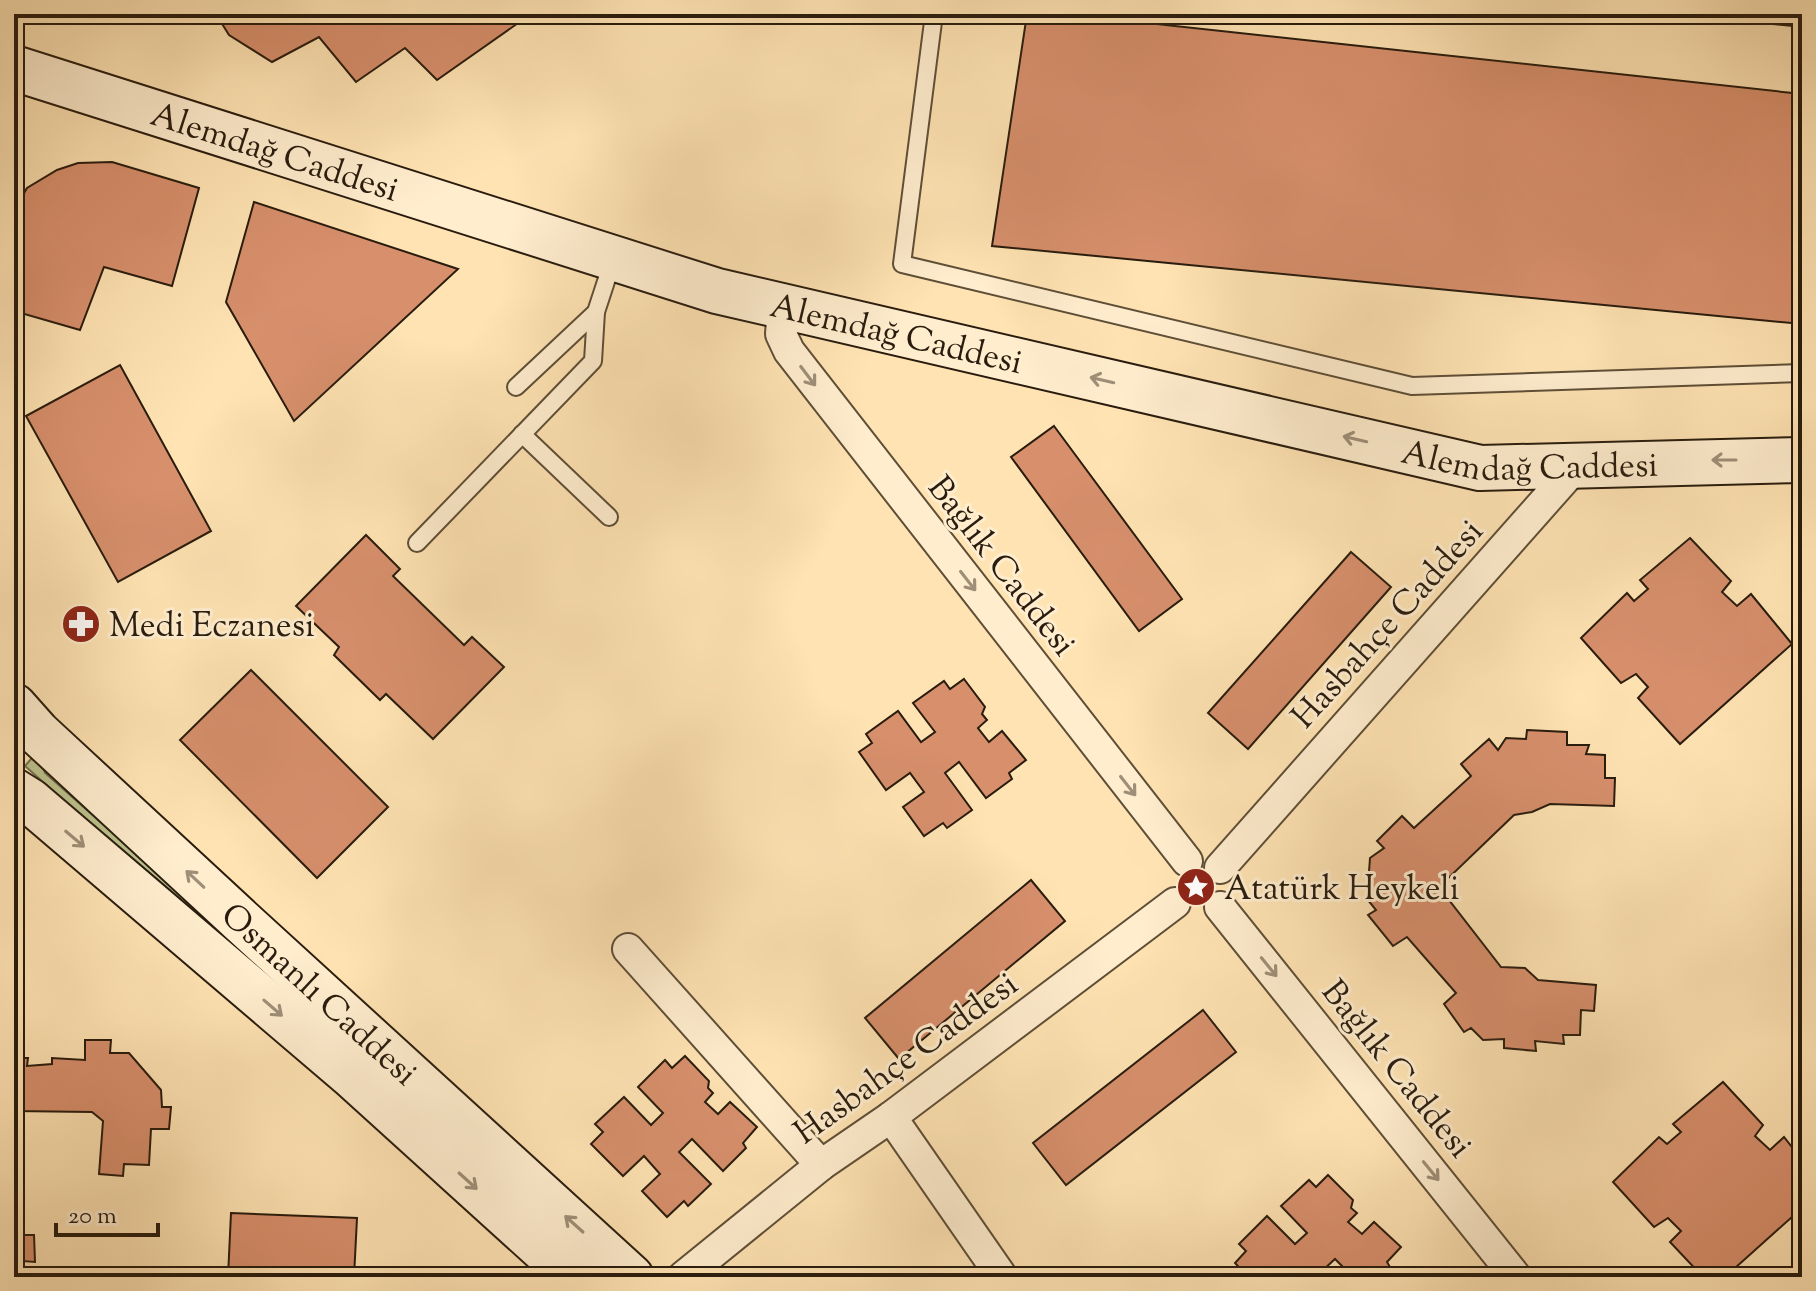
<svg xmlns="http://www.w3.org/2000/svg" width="1816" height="1291" font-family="'Sorts Mill Goudy',serif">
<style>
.green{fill:#bdc48f;stroke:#73704e;stroke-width:2}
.building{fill:#d78f6c;stroke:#291c0e;stroke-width:2}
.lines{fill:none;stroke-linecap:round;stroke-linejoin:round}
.lane-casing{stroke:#5e4e37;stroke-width:20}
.street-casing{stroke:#5e4e37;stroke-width:34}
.secondary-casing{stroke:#291c0e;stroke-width:48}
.lane{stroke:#ffedce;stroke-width:16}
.street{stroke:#ffedce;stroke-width:30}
.secondary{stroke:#ffedce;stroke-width:44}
.oneway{stroke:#9f8f78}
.labels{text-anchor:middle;stroke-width:6;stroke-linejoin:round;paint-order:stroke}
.street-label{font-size:34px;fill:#291c0e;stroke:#ffedce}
.poi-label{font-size:34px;fill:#291c0e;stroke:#ffedce;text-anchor:start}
</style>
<rect width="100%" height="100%" fill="#ffe3b3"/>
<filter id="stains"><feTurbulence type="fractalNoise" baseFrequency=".0025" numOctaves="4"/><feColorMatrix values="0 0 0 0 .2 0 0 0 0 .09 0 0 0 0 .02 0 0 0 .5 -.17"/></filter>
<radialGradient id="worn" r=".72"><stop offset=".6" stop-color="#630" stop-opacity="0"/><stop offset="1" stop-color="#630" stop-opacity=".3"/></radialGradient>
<path class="green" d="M37,752L45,773L200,910L600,1277L25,766Z"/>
<g class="building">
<path d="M216,14H531L437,80L405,48L356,82L319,37L272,62L229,35Z"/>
<path d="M1027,14H1064L1802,94V324L992,246Z"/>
<path d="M1675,14H1802V27Z"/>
<path d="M112,162L199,188L172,286L104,267L80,330L14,311V211L27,188L57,170L78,163Z"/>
<path d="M254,202L458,269L294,421L226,302Z"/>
<path d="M120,365L211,531L118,582L26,416Z"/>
<path d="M1054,426L1182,599L1139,631L1011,457Z"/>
<path d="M366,535L400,569L393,576L464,645L472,637L504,667L433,739L386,694L380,700L334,655L339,647L296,606Z"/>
<path d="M1690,538L1731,581L1722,592L1737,606L1751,594L1792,644L1680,744L1638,698L1648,687L1636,674L1621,683L1581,638L1627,593L1634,601L1648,589L1640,580Z"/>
<path d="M1351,552L1391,587L1248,749L1208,713Z"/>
<path d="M251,670L388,807L317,878L180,740Z"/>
<path d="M964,679L985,707L982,714L987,720L978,728L989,742L1002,731L1026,760L1009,773L1012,779L986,798L959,762L945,773L972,810L947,828L943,823L924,836L903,807L924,792L910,773L886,790L859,752L872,743L866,734L898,711L921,742L935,732L913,703L944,681L950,689Z"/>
<path d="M1527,730L1567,732V745H1589L1586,754L1605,755V778H1615L1614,806L1550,804L1532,812L1514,815L1439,887L1501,967L1525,968L1538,980L1596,985L1594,1011L1581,1010L1580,1035H1563L1564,1044L1535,1041L1536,1051L1504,1048V1039L1483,1040L1471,1028L1464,1032L1444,1004L1456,993L1407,937L1393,946L1368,915L1376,910L1367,899L1370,858L1384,848L1377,841L1402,816L1414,828L1471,776L1461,764L1489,739L1498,750L1506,738L1526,739Z"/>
<path d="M1031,880L1065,921L899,1059L865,1018Z"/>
<path d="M1203,1010L1236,1052L1066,1185L1033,1143Z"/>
<path d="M85,1040H111L110,1053H129L161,1090L162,1107H171L169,1129H151L149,1165L124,1164L123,1176L99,1174L103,1121L92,1112L14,1111V1058H28L27,1066L52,1064V1058L85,1060Z"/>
<path d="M685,1056L709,1081L708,1088L713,1093L705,1102L718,1114L730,1102L757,1127L743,1143L746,1148L723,1171L692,1139L679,1152L711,1184L688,1206L684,1201L667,1217L642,1191L660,1174L644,1156L623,1176L591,1144L603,1132L595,1124L624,1097L651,1125L663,1113L638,1087L665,1060L672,1068Z"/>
<path d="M1723,1082L1763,1125L1755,1136L1770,1150L1784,1137L1802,1160V1208L1725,1277H1703L1670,1242L1681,1231L1668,1218L1654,1227L1613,1182L1659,1137L1667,1144L1681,1132L1673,1124Z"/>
<path d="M1328,1175L1353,1200L1351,1208L1357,1213L1348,1222L1362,1234L1374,1222L1401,1247L1387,1262L1390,1267L1380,1277H1353L1335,1259L1322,1271L1328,1277H1248L1235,1263L1246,1251L1239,1244L1267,1216L1295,1244L1307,1233L1281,1206L1309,1180L1316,1187Z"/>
<path d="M231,1213L357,1218L354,1277H228Z"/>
<path d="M14,1235H34L35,1262L23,1261V1277H14Z"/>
</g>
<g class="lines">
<defs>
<g id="lane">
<path d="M934,14L902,264L1412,386L1802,373"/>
<path d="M516,387L596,312L613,260"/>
<path d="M522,434L609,517"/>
<path d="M417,543L593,361L596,312"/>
</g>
<g id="street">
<path d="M783,306L781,334L789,351L1187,861"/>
<path d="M1220,868L1577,465"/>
<path d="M1220,907L1516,1277"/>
<path d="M628,949L821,1165"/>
<path d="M891,1117L1002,1277"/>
<path d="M683,1277L821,1165L891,1117L1175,903"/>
</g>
<g id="secondary">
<path id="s1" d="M14,68L717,291L1480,468L1802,460"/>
<path id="s2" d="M14,706L38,733L240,920L631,1277"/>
<path d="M14,791L30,801L351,1075L574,1277"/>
</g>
</defs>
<use href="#lane" class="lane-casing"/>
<use href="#street" class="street-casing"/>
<use href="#secondary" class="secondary-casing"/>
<use href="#lane" class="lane"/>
<use href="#street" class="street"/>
<use href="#secondary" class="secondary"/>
</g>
<defs><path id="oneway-shaft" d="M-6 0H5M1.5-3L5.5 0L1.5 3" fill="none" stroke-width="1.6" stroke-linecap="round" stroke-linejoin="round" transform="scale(2)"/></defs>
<g class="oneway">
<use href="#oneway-shaft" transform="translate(808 376) rotate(53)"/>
<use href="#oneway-shaft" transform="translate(1102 380) rotate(-167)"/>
<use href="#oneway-shaft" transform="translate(1355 439) rotate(-167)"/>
<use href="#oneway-shaft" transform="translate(1724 460) rotate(180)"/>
<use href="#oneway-shaft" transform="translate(968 581) rotate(52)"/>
<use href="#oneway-shaft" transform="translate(1128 786) rotate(52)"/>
<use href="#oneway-shaft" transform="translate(75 839) rotate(40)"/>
<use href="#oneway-shaft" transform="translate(195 879) rotate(-137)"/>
<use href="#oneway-shaft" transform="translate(1269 967) rotate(51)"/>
<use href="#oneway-shaft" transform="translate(273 1008) rotate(41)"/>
<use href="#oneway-shaft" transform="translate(1431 1171) rotate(51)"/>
<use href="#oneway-shaft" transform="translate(468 1181) rotate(42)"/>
<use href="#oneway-shaft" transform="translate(574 1224) rotate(-138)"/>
</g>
<defs>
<symbol id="pharmacy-disc" viewBox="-11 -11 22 22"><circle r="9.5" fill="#8f2418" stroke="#ffedce"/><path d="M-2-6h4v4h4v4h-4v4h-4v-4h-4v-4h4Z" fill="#fff"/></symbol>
<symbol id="sight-disc" viewBox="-11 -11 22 22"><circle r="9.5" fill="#8f2418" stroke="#ffedce"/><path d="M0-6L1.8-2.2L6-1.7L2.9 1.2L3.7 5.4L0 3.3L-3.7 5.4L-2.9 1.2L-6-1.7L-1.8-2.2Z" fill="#fff"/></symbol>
</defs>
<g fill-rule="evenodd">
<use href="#pharmacy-disc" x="59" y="602" width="44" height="44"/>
<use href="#sight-disc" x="1174" y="865" width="44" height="44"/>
</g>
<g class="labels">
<g class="street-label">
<text dy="12" stroke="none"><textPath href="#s1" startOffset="274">Alemdağ Caddesi</textPath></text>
<text dy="12" stroke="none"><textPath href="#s1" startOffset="922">Alemdağ Caddesi</textPath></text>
<text dy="12" stroke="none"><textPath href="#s1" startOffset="1570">Alemdağ Caddesi</textPath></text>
<text transform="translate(1003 565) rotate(52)" y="12">Bağlık Caddesi</text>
<text transform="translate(1386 623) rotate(-48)" y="12">Hasbahçe Caddesi</text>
<text dy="12" stroke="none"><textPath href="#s2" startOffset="420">Osmanlı Caddesi</textPath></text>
<text transform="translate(905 1057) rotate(-36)" y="12">Hasbahçe Caddesi</text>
<text transform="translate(1398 1068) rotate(51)" y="12">Bağlık Caddesi</text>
</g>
<g class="poi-label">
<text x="109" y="636">Medi Eczanesi</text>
<text x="1224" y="899">Atatürk Heykeli</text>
</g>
</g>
<rect width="1816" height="1291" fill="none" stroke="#ffe3b3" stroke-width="48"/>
<rect x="16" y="16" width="1784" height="1259" fill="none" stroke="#291c0e" stroke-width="4"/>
<rect x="24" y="24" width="1768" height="1243" fill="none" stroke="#291c0e" stroke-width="2"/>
<path d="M56 1223v12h102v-12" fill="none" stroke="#291c0e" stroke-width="4"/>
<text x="68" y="1223" font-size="24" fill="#291c0e" stroke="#ffedce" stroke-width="6" paint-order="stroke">20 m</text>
<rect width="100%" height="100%" filter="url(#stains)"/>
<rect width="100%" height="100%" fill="url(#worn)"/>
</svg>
